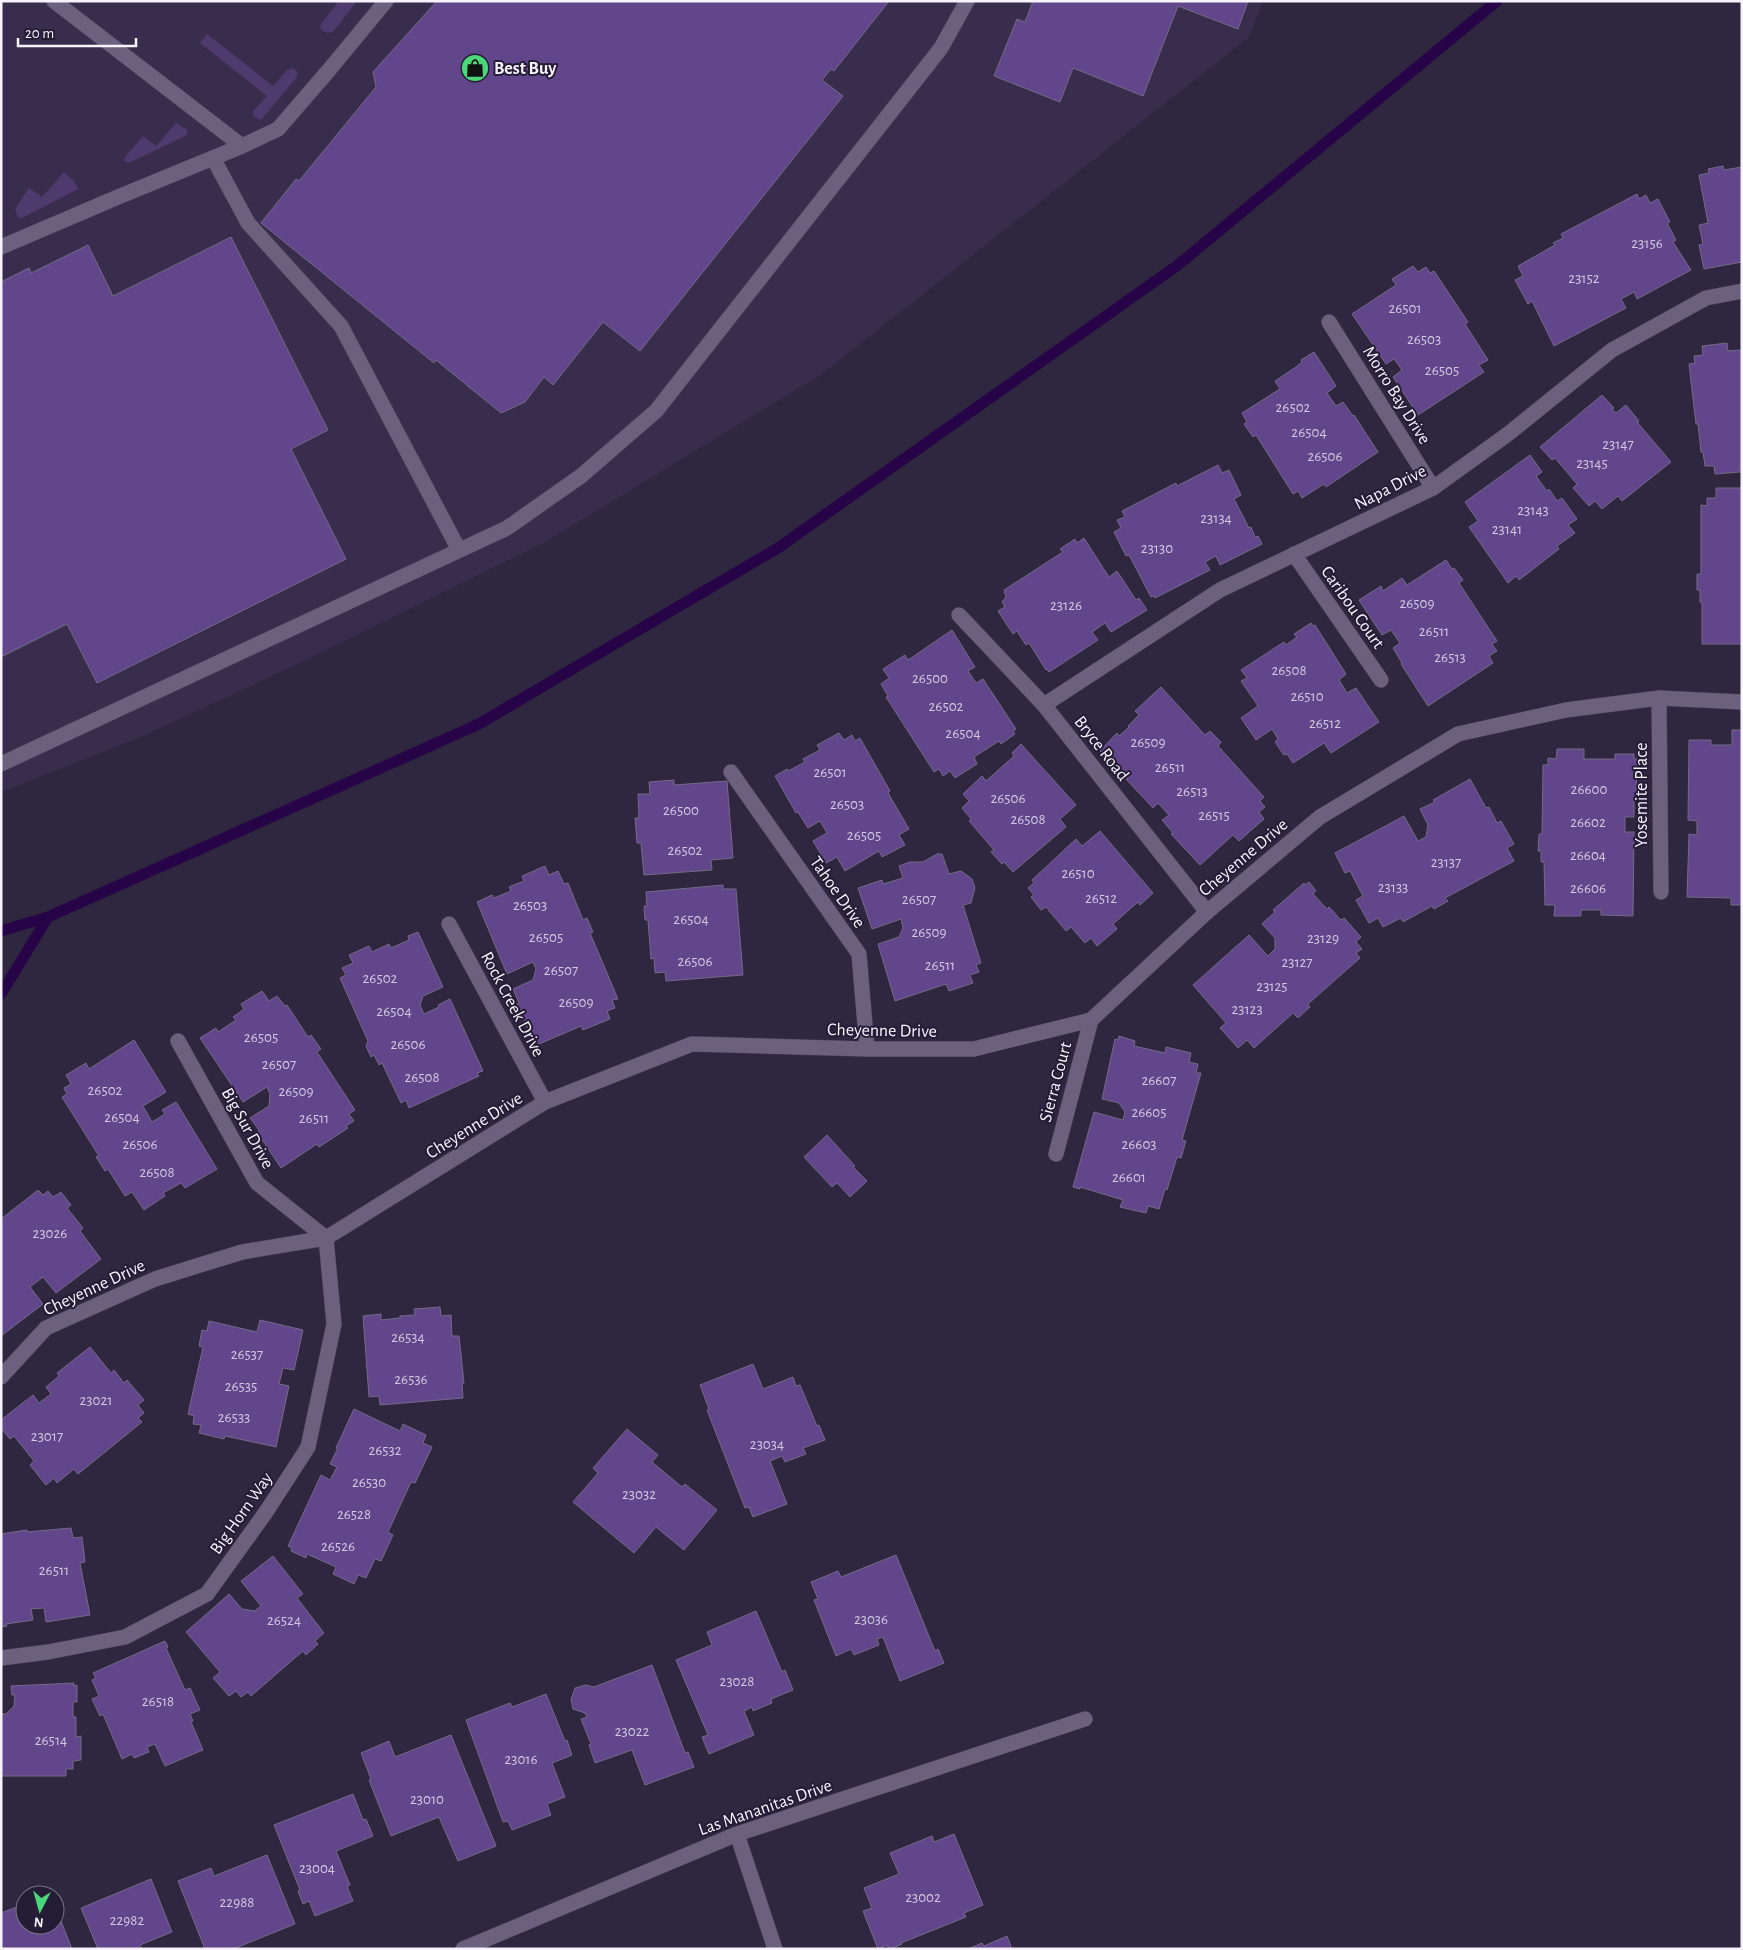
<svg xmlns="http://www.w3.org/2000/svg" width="1743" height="1950" font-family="'Alegreya Sans',sans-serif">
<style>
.built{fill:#392d4d}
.green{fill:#4e3a6c}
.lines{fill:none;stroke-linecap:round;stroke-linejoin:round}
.stream{stroke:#260447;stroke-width:11}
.building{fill:#62468b;stroke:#746a87}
.minor-casing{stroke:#484055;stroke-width:16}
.minor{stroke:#6b617e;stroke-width:15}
.labels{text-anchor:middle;stroke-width:4;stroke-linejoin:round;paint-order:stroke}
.number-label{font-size:15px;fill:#d1c8e0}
.poi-label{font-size:18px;font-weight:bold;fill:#f6f3fd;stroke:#251c35;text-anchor:start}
.street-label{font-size:18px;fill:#f6f3fd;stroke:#251c35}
</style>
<rect width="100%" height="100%" fill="#2f263f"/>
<path class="built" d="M1,1H1263L1249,37L822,374L545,542L304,661L141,737L1,792Z"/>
<g class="green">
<path d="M339,1H357L333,32L327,33L320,29L321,24Z"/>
<path d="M207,34L273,86L287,70L292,68L297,71V77L261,120L254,117L253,111L267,96L200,43Z"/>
<path d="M176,123L187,130L188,133L185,136L129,163L124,161L125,157L143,136L156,146Z"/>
<path d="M64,172L75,182L78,189L22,218L18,217L15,209L29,188L42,197Z"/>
</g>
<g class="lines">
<g class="stream">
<path d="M1,931L48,917L479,724L778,548L1178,265L1497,1"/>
<path d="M1,994L48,917"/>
</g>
</g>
<g class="building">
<path d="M437,1H889L834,71L831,69L822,80L843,96L640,351L603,322L553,385L544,377L525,402L501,413L436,360L434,363L261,223L296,179L299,181L376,87L373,72Z"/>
<path d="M1033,1H1248L1238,29L1178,6L1143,96L1073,68L1060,102L994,76L1017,19L1025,22Z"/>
<path d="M1723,166L1724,170L1742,167V262L1704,269L1699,245L1703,244L1699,225L1708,223L1699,175L1709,173L1708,169Z"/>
<path d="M1637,194L1639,199L1646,195L1650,203L1658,199L1670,222L1667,223L1676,240L1673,242L1691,270L1637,299L1634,292L1621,299L1626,308L1554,346L1532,301L1528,304L1515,280L1523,276L1518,266L1555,245L1553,243L1563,238L1561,234Z"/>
<path d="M231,237L328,430L291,449L346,559L97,683L67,624L1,657V282L29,268L31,273L88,245L113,296Z"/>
<path d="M1413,266L1418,272L1426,267L1430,273L1434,271L1468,322L1465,324L1488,360L1479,365L1484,372L1418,415L1393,377L1402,370L1394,359L1386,364L1352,314L1396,285L1392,279Z"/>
<path d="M1727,343L1728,351L1742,350V466H1740V472L1715,474L1714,466H1705L1703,452H1701L1698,424H1696L1689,364L1695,363L1694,356L1703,355L1702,346Z"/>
<path d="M1314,352L1336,386L1327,393L1336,406L1343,402L1353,416L1354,415L1378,452L1326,487L1324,484L1302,498L1298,491L1293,494L1256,435L1253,437L1244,424L1247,422L1242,413L1280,389L1275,381L1296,367L1302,362L1301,360Z"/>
<path d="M1602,395L1614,408L1612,409L1616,413L1626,405L1639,421L1637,422L1671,462L1622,501L1618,496L1602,509L1595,501L1589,506L1573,488L1577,484L1555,458L1552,460L1540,447Z"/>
<path d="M1530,455L1542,472L1536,476L1547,491L1549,489L1557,501L1562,498L1577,519L1568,525L1575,533L1557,546L1559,549L1519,580L1516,576L1508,583L1469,527L1478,521L1465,502Z"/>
<path d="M1218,465L1222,473L1229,470L1241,495L1234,499L1249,528L1251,527L1255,537L1258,536L1262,544L1220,565L1216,556L1205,562L1210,570L1155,598L1153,596L1151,597L1129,555L1126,556L1114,532L1121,528L1117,520L1125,517L1122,511L1176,483L1177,486Z"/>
<path d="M1716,488H1742V644H1702V602H1700V590H1697V574H1701V505L1707,506V498H1716Z"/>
<path d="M1084,538L1109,577L1117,571L1136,600L1139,598L1147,610L1111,632L1105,623L1092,632L1098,640L1049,672L1047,669L1046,670L1029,643L1026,645L1017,631L1013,634L998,611L1005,607L1002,602L1006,597L1004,590L1063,552L1060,549L1075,539L1077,543Z"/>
<path d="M1446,560L1452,569L1454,568L1463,580L1459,583L1497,641L1492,644L1497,651L1489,656L1493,663L1428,706L1401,664L1402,663L1393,648L1400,643L1391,630L1382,635L1359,600L1381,586L1383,591L1402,578L1407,585Z"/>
<path d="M1311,623L1313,626L1315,625L1346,674L1339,680L1347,693L1356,688L1379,722L1331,753L1324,743L1293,763L1287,754L1284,755L1275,742L1278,739L1272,729L1256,740L1241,718L1258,706L1241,681L1247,678L1241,670L1284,642L1286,645L1297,637L1294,634Z"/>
<path d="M952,630L975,667L968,671L976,683L983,679L1016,729L1013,731L1015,734L1001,744L999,741L974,757L977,764L955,778L950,771L943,776L939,769L934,772L886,697L888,696L881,684L889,678L883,669L905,655L908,660Z"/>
<path d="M1161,687L1205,735L1210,731L1221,742L1218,746L1264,797L1260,801L1265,807L1259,812L1264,819L1239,841L1233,835L1200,865L1171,834L1173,833L1162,820L1169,815L1158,803L1153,808L1100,751L1117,733L1119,736L1129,727L1128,726L1139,715L1135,711Z"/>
<path d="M1732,730H1742V905H1731V898L1687,897L1689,834L1697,835V821L1688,820L1689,740H1711V745H1732Z"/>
<path d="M839,733L844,740L852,735L855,741L860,738L890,791L888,793L909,829L899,835L905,845L882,857L879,851L845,871L837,857L826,863L813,841L827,833L820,821L808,828L798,812L796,813L775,776L787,769L788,771L805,762L803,759L820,750L817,745Z"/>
<path d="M1021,744L1076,805L1060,819L1066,827L1013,872L1004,862L1002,864L991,852L994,850L969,821L971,819L962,808L969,801L963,794L982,776L986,781L1014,756L1012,753Z"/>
<path d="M1557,749H1584V759H1615V754H1634V759H1637L1636,800H1634V817H1625V832H1634L1633,916L1601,915V910H1581V916H1554L1555,905H1545L1544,862H1541V851H1538L1539,834H1542L1543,765H1548V758L1556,759Z"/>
<path d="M1470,779L1486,808L1489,807L1497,823L1501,821L1514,844L1507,848L1514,861L1445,898L1448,901L1434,909L1432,906L1403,922L1401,918L1383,927L1378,918L1369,923L1356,900L1363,896L1350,871L1345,873L1335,853L1404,816L1418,841L1426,837L1428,825L1420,809L1435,802L1433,800Z"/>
<path d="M674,780V785L727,781L733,858L711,860L712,870L644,875L641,843H637L635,818H639L638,794H650L649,782Z"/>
<path d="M1100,831L1153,893L1140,905L1138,902L1113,924L1117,929L1097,946L1091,938L1085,943L1071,927L1066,931L1046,907L1041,910L1031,897L1034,895L1028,888L1034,883L1032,880L1076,839L1082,846Z"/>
<path d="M937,854H942L949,874L961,871L972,879L975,888L971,903L963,905L981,963L976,965L979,972L970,975L973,983L949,991L946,984L895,1001L878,944L899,937L903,928L901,919L872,929L858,888L882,880L883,884L903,878L899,866L910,862H923Z"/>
<path d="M545,866L549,875L558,871L564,884L568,883L583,920L587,918L593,932L590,933L618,999L612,1000L615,1008L607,1011L610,1019L583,1030L581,1026L539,1044L537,1041L533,1042L517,1004L519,1003L513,989L533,980L536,969L533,962L507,974L477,902L492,895L494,898L511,891L509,887L524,881L522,876Z"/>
<path d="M1309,882L1316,891L1313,894L1327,909L1329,907L1341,920L1344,918L1361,937L1356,942L1362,949L1356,953L1360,958L1308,1004L1310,1007L1298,1018L1293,1013L1254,1048L1247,1040L1238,1048L1220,1028L1226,1023L1193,985L1249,935L1268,956L1275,949V938L1262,924L1275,912L1273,910L1304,883L1305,885Z"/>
<path d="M723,885V889H736L743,975L666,981L665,972L655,973L654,958L651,959L648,920H645L644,906H647L646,892Z"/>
<path d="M418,932L443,987L423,996L420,1005L424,1014L439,1007L438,1005L450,999L483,1071L477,1073L479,1076L409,1108L406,1100L401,1103L382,1063L379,1065L374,1055L371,1057L366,1046L368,1041L340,978L346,975L342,968L353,963L349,955L369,946L372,952L389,944L391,948L409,940L408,936Z"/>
<path d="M262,991L269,1001L277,996L285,1006L287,1005L308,1037L311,1035L321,1049L317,1052L355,1110L349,1114L354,1121L346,1126L348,1128L319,1147L317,1144L281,1168L257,1132L259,1130L250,1118L269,1106L270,1094L267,1087L243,1102L200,1038L216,1028L218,1032L236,1020L233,1017L244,1009L241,1004Z"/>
<path d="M1119,1036L1135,1041L1134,1046L1165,1053L1166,1047L1191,1053L1189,1062L1198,1064L1196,1073H1201L1182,1140L1186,1141L1181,1158L1177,1157L1167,1190L1165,1189L1159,1209L1148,1206L1146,1213L1120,1207L1123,1200L1080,1187V1189L1073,1187L1094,1112L1123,1120L1125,1112L1119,1103L1102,1099L1115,1039L1118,1040Z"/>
<path d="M134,1040L166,1092L143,1106L152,1122L165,1114L162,1110L176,1102L217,1169L185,1188L181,1183L163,1193L165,1196L144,1210L132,1192L125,1196L108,1169L105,1171L96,1157L99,1156L62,1097L67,1094L64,1088L71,1084L66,1075L86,1063L89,1069Z"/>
<path d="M827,1135L855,1166L853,1167L867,1181L850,1197L837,1183L832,1187L804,1157Z"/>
<path d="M38,1190L43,1195L48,1191L53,1197L61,1192L71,1205L67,1208L83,1228L80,1231L101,1259L56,1293L43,1277L30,1287L43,1304L1,1336V1219Z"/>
<path d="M440,1307L441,1316L451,1315L452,1336H459L464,1383H462L463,1398L380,1405L379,1396L369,1397L363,1316L381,1314V1320L400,1318V1316L415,1315L414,1309Z"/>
<path d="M260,1320L303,1330L294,1370L283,1368L279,1384L289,1386L276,1447L225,1436L224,1439L199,1433L201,1425L193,1424L194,1416L188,1414L203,1347L199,1346L202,1330L207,1331L209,1321L257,1332Z"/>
<path d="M90,1347L111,1373L114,1370L124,1383L127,1380L144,1400L138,1405L144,1413L138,1418L142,1422L78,1474L74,1469L57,1483L54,1478L46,1485L30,1465L34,1461L14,1436L10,1439L1,1428V1420L33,1395L39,1403L51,1394L46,1387L59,1376L57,1373Z"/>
<path d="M753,1364L763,1389L793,1377L796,1386L800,1385L817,1426L819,1425L825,1440L803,1448L806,1454L785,1462L782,1456L770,1461L787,1504L753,1517L749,1507L745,1508L707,1410L709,1409L700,1385Z"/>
<path d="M354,1409L400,1431L403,1424L426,1435L423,1443L432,1447L415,1483L411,1482L388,1532L393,1535L381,1561L375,1559L366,1578L358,1575L354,1584L333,1574L336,1567L307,1554L306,1558L291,1551L292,1548L288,1546L321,1475L330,1480L337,1467L330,1464L338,1448H336Z"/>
<path d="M627,1429L658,1455L652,1462L682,1487L685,1484L717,1510L684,1550L656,1527L634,1553L573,1502L598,1473L593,1468Z"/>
<path d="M71,1528L73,1538L82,1537L85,1562L80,1563L90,1615L46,1622L44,1608L31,1609L33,1620L6,1624L7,1626L1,1627V1534L27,1530V1532Z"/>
<path d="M896,1555L935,1651L938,1649L944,1663L900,1681L883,1637L877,1639L879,1645L854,1655L851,1649L836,1656L814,1600L818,1599L811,1582L838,1571L841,1577Z"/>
<path d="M273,1556L303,1594L297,1598L324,1633L315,1641L318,1644L306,1655L303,1651L251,1696L248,1692L241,1697L236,1691L229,1696L213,1678L220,1672L186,1632L229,1594L242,1609L255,1611L261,1606L241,1581Z"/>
<path d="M756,1611L782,1672L785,1670L793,1690L771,1699L772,1703L753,1711L752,1707L744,1711L754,1735L709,1754L702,1737L708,1735L676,1660L712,1645L707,1632Z"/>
<path d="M165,1641L168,1647L166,1648L185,1690L190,1688L200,1710L190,1714L193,1721L191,1722L203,1750L165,1766L155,1744L147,1747L149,1752L134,1758L132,1754L122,1759L103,1714L100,1716L92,1699L99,1696L92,1680L96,1678L93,1673Z"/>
<path d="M652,1665L685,1753L688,1752L694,1767L645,1785L632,1750L595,1763L589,1745L591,1744L581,1719L587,1717L585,1713L573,1709L571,1700L575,1688L586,1685L594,1687Z"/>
<path d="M74,1683L73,1686L77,1685V1702H73V1717H76V1737L81,1736V1760L73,1761V1769H66V1776H1V1714H6L14,1706L15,1695H12L11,1686Z"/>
<path d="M546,1694L565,1741L567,1740L572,1755L552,1763L565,1797L547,1804L551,1815L512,1830L508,1821L503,1822L466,1720L510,1703L512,1707Z"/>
<path d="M451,1735L496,1846L458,1861L439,1817L391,1836L369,1780L371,1779L361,1753L389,1741L395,1757Z"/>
<path d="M353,1794L363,1820L366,1819L373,1836L336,1851L350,1885L347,1886L353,1901L315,1916L309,1901L303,1904L298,1891L300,1890L274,1825Z"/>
<path d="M954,1834L983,1905L964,1913L966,1917L901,1943L902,1944L891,1949H889L887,1945L878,1949L863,1911L872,1908L864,1888L899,1874L890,1853L932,1836L934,1842Z"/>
<path d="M267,1855L295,1924L233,1949H205L178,1881L211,1868L214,1876Z"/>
<path d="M151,1879L172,1932L140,1945L142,1949H98L81,1908Z"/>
<path d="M25,1904V1925H55V1906L72,1949H1V1913Z"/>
<path d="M1007,1936L1012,1949H968L982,1943L984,1946Z"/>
</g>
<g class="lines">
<defs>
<g id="minor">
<path d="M54,1L242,146L278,129L329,70L386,1"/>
<path d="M213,158L248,223L341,326L459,550"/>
<path d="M1,247L118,197L242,146"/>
<path d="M1329,322L1433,488"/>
<path d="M1294,554L1381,680"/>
<path d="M959,615L1044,705L1207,912"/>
<path d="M1659,698L1661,892"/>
<path d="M1044,705L1220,590L1433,488L1508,434L1612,350L1706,298L1742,291"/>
<path d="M1,764L507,528L581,476L656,411L941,48L967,1"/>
<path d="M731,772L859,954L867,1049"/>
<path d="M449,924L545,1102"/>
<path d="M1056,1154L1091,1020"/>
<path d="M1,1377L46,1328L155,1279L242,1252L326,1238L545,1102L692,1044L867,1049H974L1091,1020L1207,912L1320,817L1458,734L1566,710L1659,698L1742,702"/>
<path d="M1,1658L48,1652L125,1637L207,1594L266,1512L308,1447L334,1324L326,1238L257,1183L178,1041"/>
<path d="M737,1834L775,1949"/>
<path d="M463,1949L737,1834L1085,1719"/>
</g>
</defs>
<use href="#minor" class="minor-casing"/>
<use href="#minor" class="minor"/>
</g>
<defs>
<symbol id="shop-disc" viewBox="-11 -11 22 22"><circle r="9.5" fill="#4ad777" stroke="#251c35"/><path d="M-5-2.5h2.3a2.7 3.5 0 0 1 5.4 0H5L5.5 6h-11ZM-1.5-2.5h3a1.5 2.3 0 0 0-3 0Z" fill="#111"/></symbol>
</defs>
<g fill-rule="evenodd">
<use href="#shop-disc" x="459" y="52" width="32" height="32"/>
</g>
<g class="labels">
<g class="number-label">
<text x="1647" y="248">23156</text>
<text x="1584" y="283">23152</text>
<text x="1405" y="313">26501</text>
<text x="1424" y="344">26503</text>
<text x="1442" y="375">26505</text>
<text x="1293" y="412">26502</text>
<text x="1309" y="437">26504</text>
<text x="1618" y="449">23147</text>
<text x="1325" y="461">26506</text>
<text x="1592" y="468">23145</text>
<text x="1533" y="515">23143</text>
<text x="1216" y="523">23134</text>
<text x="1507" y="534">23141</text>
<text x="1157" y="553">23130</text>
<text x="1417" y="608">26509</text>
<text x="1066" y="610">23126</text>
<text x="1434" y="636">26511</text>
<text x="1450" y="662">26513</text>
<text x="1289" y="675">26508</text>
<text x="930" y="683">26500</text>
<text x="1307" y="701">26510</text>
<text x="946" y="711">26502</text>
<text x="1325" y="728">26512</text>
<text x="963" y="738">26504</text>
<text x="1148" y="747">26509</text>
<text x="1170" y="772">26511</text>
<text x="830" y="777">26501</text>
<text x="1589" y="794">26600</text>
<text x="1192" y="796">26513</text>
<text x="1008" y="803">26506</text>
<text x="847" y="809">26503</text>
<text x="681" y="815">26500</text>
<text x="1214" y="820">26515</text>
<text x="1028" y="824">26508</text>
<text x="1588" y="827">26602</text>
<text x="864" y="840">26505</text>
<text x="685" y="855">26502</text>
<text x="1588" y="860">26604</text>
<text x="1446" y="867">23137</text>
<text x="1078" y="878">26510</text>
<text x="1393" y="892">23133</text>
<text x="1588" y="893">26606</text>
<text x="1101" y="903">26512</text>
<text x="919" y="904">26507</text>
<text x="530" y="910">26503</text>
<text x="691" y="924">26504</text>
<text x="929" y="937">26509</text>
<text x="546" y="942">26505</text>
<text x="1323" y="943">23129</text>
<text x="695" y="966">26506</text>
<text x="1297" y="967">23127</text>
<text x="940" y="970">26511</text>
<text x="561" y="975">26507</text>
<text x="380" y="983">26502</text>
<text x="1272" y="991">23125</text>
<text x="576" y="1007">26509</text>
<text x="1247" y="1014">23123</text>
<text x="394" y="1016">26504</text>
<text x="261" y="1042">26505</text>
<text x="408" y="1049">26506</text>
<text x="279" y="1069">26507</text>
<text x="422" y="1082">26508</text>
<text x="1159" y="1085">26607</text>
<text x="105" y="1095">26502</text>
<text x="296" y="1096">26509</text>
<text x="1149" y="1117">26605</text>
<text x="122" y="1122">26504</text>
<text x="314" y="1123">26511</text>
<text x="140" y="1149">26506</text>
<text x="1139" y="1149">26603</text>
<text x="157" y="1177">26508</text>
<text x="1129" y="1182">26601</text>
<text x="50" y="1238">23026</text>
<text x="408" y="1342">26534</text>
<text x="247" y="1359">26537</text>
<text x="411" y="1384">26536</text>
<text x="241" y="1391">26535</text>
<text x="96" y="1405">23021</text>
<text x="234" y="1422">26533</text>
<text x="47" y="1441">23017</text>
<text x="767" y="1449">23034</text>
<text x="385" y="1455">26532</text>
<text x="369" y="1487">26530</text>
<text x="639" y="1499">23032</text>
<text x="354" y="1519">26528</text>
<text x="338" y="1551">26526</text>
<text x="54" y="1575">26511</text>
<text x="871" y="1624">23036</text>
<text x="284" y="1625">26524</text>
<text x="737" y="1686">23028</text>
<text x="158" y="1706">26518</text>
<text x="632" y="1736">23022</text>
<text x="51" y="1745">26514</text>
<text x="521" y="1764">23016</text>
<text x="427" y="1804">23010</text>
<text x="317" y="1873">23004</text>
<text x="923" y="1902">23002</text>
<text x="237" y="1907">22988</text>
<text x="127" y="1925">22982</text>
</g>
<g class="poi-label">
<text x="494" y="74">Best Buy</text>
</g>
<g class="street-label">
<text transform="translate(1397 395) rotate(58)" y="6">Morro Bay Drive</text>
<text transform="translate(1390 487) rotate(-27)" y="6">Napa Drive</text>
<text transform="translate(1353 607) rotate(55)" y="6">Caribou Court</text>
<text transform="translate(1102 748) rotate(52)" y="6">Bryce Road</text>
<text transform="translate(1641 795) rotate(-90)" y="6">Yosemite Place</text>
<text transform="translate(1243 857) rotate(-40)" y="6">Cheyenne Drive</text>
<text transform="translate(838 892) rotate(55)" y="6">Tahoe Drive</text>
<text transform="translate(513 1004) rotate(62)" y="6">Rock Creek Drive</text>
<text transform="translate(882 1030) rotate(1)" y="6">Cheyenne Drive</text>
<text transform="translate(1055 1082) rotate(-75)" y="6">Sierra Court</text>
<text transform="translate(474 1125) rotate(-32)" y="6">Cheyenne Drive</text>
<text transform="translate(248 1128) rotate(61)" y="6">Big Sur Drive</text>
<text transform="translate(94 1287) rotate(-25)" y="6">Cheyenne Drive</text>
<text transform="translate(241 1513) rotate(-55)" y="6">Big Horn Way</text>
<text transform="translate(765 1807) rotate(-19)" y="6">Las Mananitas Drive</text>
</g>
</g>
<rect width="1743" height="1950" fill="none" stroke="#f6f3fd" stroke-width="5"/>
<g transform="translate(40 1910) rotate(186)"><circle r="24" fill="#251c35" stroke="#797285"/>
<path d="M0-4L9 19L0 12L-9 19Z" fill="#4ad777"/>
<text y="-8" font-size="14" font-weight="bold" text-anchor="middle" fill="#f6f3fd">N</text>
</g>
<path d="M18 38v8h118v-8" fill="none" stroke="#f6f3fd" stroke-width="2.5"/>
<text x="25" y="38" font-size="15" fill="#f6f3fd" stroke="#251c35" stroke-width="4" paint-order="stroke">20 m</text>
</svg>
